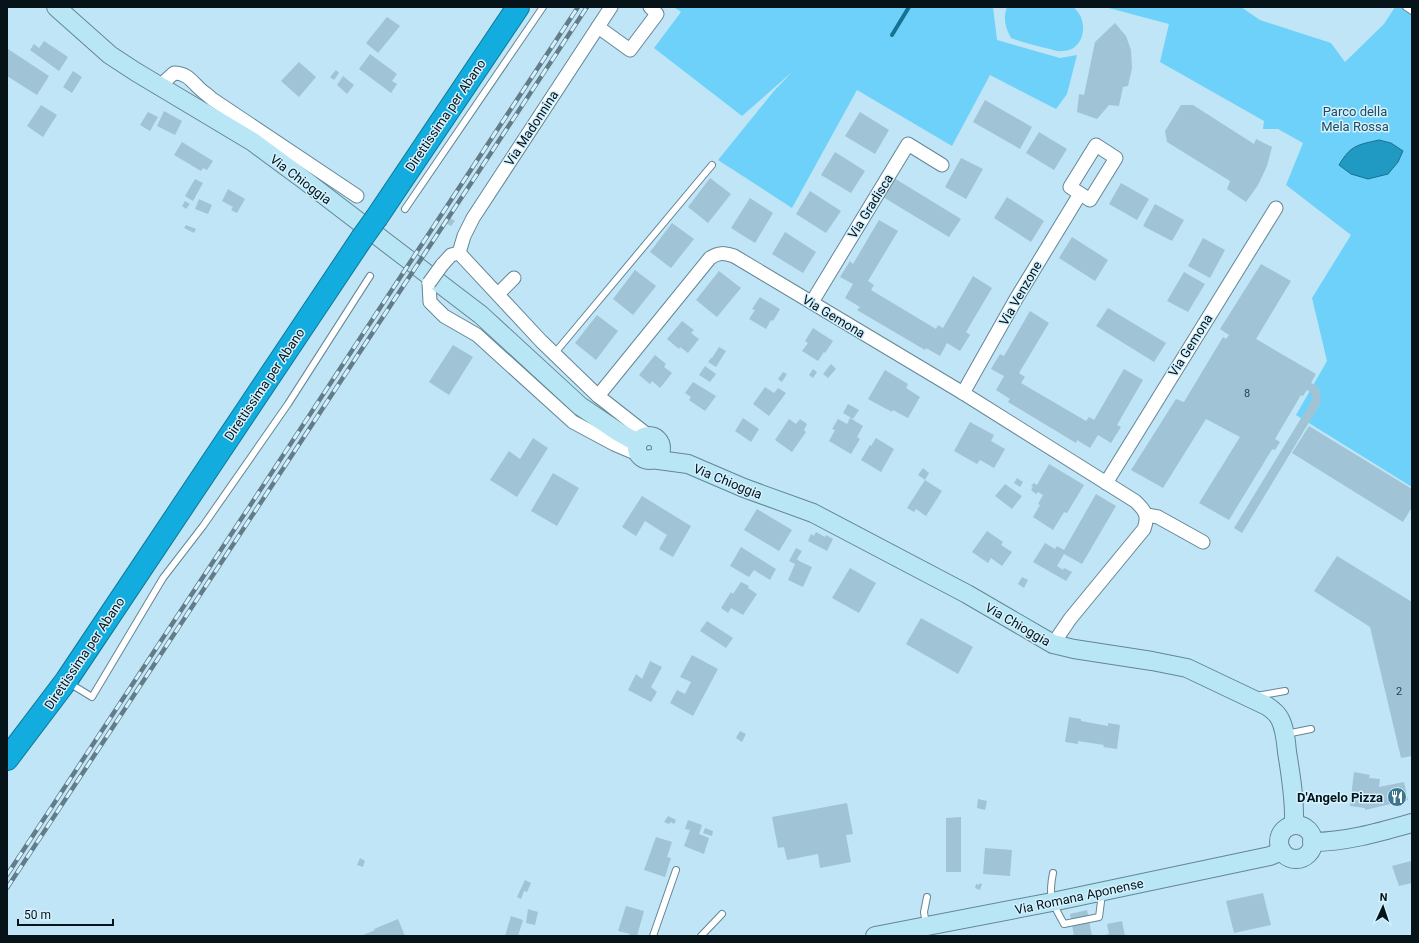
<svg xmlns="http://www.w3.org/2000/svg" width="1419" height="943" font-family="Roboto,sans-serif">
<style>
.green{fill:#6ed1fa}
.water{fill:#2099c3;stroke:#187190}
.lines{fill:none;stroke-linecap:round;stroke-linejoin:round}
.stream{stroke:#187190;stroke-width:4}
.building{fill:#a0c4d5}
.lane-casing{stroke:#648696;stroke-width:8}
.street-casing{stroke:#648696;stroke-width:15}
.secondary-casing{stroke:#648696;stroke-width:20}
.highway-casing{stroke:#0e7799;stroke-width:24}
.lane{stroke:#fff;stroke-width:6}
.street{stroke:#fff;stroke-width:13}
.secondary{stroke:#b8e6f5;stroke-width:18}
.highway{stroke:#12adde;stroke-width:22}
.rail-casing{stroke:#637c87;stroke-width:4.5}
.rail{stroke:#d3f1ff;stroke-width:3;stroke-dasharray:9;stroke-linecap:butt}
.street-bridge-casing{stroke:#648696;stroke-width:15;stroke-linecap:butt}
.highway-bridge-casing{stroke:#0e7799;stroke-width:24;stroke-linecap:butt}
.street-bridge{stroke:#fff;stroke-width:13}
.highway-bridge{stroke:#12adde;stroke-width:22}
.labels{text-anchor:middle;stroke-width:3;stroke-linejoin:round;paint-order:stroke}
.number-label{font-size:11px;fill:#2c3f48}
.park-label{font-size:13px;fill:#1f4c5f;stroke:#d3f1ff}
.street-label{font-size:13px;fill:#061319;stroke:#d3f1ff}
.poi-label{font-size:13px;font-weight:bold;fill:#061319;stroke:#d3f1ff;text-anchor:end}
</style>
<rect width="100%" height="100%" fill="#c0e5f6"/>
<g class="green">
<path d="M674,7H993L997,40L1060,58L1077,55L1067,94L1056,109L990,75L952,146L857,90L792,208L718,160L774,91L792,72L742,116L654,48L681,12Z"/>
<path d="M1007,7H1073C1090,20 1085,51 1062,51C1058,52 1054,50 1050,49C1036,46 1024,43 1011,38C1005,27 1003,19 1007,7Z"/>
<path d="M1105,7H1241L1260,20L1331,43L1345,62L1384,24L1395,7H1406L1412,11V487L1296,415L1327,361L1312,298L1351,235L1286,185L1303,143L1278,129H1263L1264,121L1160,62L1169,24Z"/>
</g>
<path class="water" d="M1379,140L1391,143L1403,151L1398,162L1388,174L1368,179L1351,174L1339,165C1351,145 1357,145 1379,140Z"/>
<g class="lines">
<path class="stream" d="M892,35L909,7"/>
</g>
<g class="building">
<path d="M387,17L400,26L378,53L366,43Z"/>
<path d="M1115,23L1126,36L1131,50L1132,68L1128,86L1123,87L1119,106L1109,105L1097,119L1077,112L1079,94L1084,95L1095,42Z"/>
<path d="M44,41L68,57L59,71L30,50L34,44L39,48Z"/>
<path d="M8,49L49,76L37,95L7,76V51Z"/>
<path d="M370,54L397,74L392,81L397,84L391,93L359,69Z"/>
<path d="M299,62L316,77L299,97L281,81Z"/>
<path d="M336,70L339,73L334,80L330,77Z"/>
<path d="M73,71L82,77L72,93L63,87Z"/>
<path d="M343,76L354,85L347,94L337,85Z"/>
<path d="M985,100L1032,127L1020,149L973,122Z"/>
<path d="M41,105L57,115L43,137L27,126Z"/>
<path d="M1181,105H1193L1254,144L1256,139L1272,147L1267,166L1258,185L1246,202L1227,189L1230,181L1167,142L1165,131Z"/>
<path d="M164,111L182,121L175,135L157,126Z"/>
<path d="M148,112L158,117L150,131L140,125Z"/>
<path d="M860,112L889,130L875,154L845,136Z"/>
<path d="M1039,132L1067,149L1054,170L1026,153Z"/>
<path d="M182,142L213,161L207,170L203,168L201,171L174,155Z"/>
<path d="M835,152L865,171L851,193L821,175Z"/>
<path d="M961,158L983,169L966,199L945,187Z"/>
<path d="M710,178L731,194L708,223L688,207Z"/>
<path d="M894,178L961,219L949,237L883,197Z"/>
<path d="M195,179L203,183L193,201L185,196Z"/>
<path d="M1121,183L1149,199L1137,220L1109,204Z"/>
<path d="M228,189L245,199L237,213L231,210L233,207L222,201Z"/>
<path d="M810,191L841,211L826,233L796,214Z"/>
<path d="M1007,197L1044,221L1031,242L994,218Z"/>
<path d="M750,198L773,213L755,243L731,228Z"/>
<path d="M199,199L212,205L208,214L195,209Z"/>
<path d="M185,201L190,204L186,209L182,206Z"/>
<path d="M1155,204L1184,220L1172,241L1143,226Z"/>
<path d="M450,218L455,221L451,226L446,223Z"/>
<path d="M879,220L898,231L868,281L874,285L871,290L936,329L938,325L943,328L973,276L992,288L966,332L970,335L960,351L947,343L940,356L926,348L925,350L857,310L860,307L845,298L853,284L840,277L850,261L853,264Z"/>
<path d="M672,223L694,239L671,268L650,252Z"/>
<path d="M186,225L196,229L194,233L184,228Z"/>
<path d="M785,232L816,252L803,273L772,254Z"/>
<path d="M1072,237L1108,260L1095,281L1059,258Z"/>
<path d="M1203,238L1225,250L1210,278L1188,266Z"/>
<path d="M1261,264L1291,281L1256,339L1316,374L1311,383L1317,386L1320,391L1321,401L1319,406L1242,533L1234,528L1311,402L1312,396L1311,393L1307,390L1303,396L1301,395L1275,439L1280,442L1275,450L1273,449L1271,451L1229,520L1199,503L1240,437L1206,419L1163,488L1131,470L1176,399L1184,402L1223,337L1226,339L1229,335L1220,329Z"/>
<path d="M635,270L656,286L633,315L613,299Z"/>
<path d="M719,271L741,288L717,317L696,300Z"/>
<path d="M1184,272L1205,284L1188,312L1167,301Z"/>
<path d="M760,297L780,309L773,321L771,320L766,329L749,319L755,310L752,309Z"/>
<path d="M1108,308L1166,343L1154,362L1096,326Z"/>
<path d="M1030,311L1049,323L1019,373L1025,377L1021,383L1086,421L1089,417L1094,420L1124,369L1143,380L1117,425L1121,427L1111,443L1098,435L1090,448L1077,440L1076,443L1008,402L1010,399L996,390L1004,376L991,369L1000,354L1004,356Z"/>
<path d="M597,315L618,331L596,360L575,343Z"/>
<path d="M682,321L694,330L691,333L699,339L688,353L680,347L679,349L667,339Z"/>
<path d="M813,328L833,341L825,353L824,352L818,361L802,351L808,343L805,341Z"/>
<path d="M453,345L473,357L449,395L429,382Z"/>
<path d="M719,347L726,351L716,367L708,362L711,358H712Z"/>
<path d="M655,355L666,364L664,367L672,373L660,388L652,381L650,384L639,375Z"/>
<path d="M831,364L836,369L828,378L823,374Z"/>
<path d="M705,366L716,374L710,382L699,375Z"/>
<path d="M813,369L817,372L813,378L809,375Z"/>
<path d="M885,370L908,384L906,388L920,397L908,418L893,410L892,412L868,399Z"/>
<path d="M783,372L787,374L782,382L778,379Z"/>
<path d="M693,382L716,396L705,411L689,400L691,397L685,393Z"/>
<path d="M765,387L774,393L778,388L786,393L769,416L753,404Z"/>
<path d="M848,404L859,410L853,419L843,413Z"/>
<path d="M743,418L759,429L751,442L735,431Z"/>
<path d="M850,418L863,426L857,437L860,439L851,454L829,441L835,430L832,429L838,419L847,424Z"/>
<path d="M789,419L796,424L800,419L807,424L804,430L806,432L792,452L775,440Z"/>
<path d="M970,422L994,435L991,441L1005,449L994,468L980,460L977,464L954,451Z"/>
<path d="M1309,426L1412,489V507L1403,522L1292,453Z"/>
<path d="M533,438L548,448L517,497L490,480L509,451L520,459Z"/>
<path d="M876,438L894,449L881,472L861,460L870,445L871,446Z"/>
<path d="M1049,464L1084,485L1067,513L1064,512L1053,530L1033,517L1040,505L1038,504L1043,495L1038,492L1036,494L1031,490L1033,487L1031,486L1034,483L1037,485Z"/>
<path d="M923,468L929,473L925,480L918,475Z"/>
<path d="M553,473L579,488L557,526L531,511Z"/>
<path d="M1017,478L1023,482L1020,487L1014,483Z"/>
<path d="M925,480L942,491L926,516L916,509L914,512L907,508Z"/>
<path d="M1005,484L1022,496L1012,509L995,496Z"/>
<path d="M1096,494L1116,506L1082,564L1064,554L1057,566L1063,570L1064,568L1072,572L1066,581L1033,562L1045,543L1055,549L1057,546L1064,550Z"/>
<path d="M642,496L691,526L673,557L659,549L667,535L645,521L636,536L622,527Z"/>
<path d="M757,509L792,530L779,551L744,530Z"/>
<path d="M987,531L1003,542L1001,545L1012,552L1002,566L991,558L988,563L972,552Z"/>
<path d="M816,532L825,537L826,535L833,539L827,551L808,541L811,534L814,536Z"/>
<path d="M741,547L776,569L770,580L754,570L749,577L730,566Z"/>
<path d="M796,548L802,551L797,559L799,561L812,567L803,587L788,580L795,564L789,561Z"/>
<path d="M1337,556L1412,602V756L1401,758L1370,627L1314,591Z"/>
<path d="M850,568L876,583L859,613L832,598Z"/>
<path d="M1022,577L1028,580L1024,588L1018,584Z"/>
<path d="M741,582L749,586L748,588L757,594L743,615L731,608L728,613L721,608L731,592L733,594Z"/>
<path d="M921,618L973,647L958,674L906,644Z"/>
<path d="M707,621L733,638L726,648L700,631Z"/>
<path d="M692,655L718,669L693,716L670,703L677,690L685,694L691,682L680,677Z"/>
<path d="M650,661L662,667L651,687L657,692L651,702L628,690L636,674L642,679Z"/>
<path d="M1069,717L1081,719V721L1108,726V723L1120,725L1117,749L1103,747L1104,745L1078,741V744L1065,742Z"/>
<path d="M740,731L746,734L742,742L736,738Z"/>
<path d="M1354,772L1370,775L1369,778L1380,779L1379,787L1404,782L1408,800L1365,810V808L1350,806Z"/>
<path d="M978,799L987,801L985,810L977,808Z"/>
<path d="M847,803L853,834L846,835L851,862L820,868L818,854L787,860L784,847L778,848L772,817Z"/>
<path d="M668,816L676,820L674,824L671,822L669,824L664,822Z"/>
<path d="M961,817V872H946V818Z"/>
<path d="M688,820L702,825L699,834L709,838L704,854L684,846L690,830L685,829Z"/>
<path d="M705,828L713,831L712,836L703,833Z"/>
<path d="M656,837L672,842L667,857L671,858L665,877L644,870Z"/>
<path d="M985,848L1012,850L1010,876L983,874Z"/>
<path d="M360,858L365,861L363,867L357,865Z"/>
<path d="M1411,861L1412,865V883L1399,886L1392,866Z"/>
<path d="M525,880L531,883L527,892L524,891L521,899L517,897Z"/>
<path d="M980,883L982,884L980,890L975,888L976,884L979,885Z"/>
<path d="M1263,893L1271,925L1234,933L1226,901Z"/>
<path d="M626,906L644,911L637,936H629L630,934L618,931Z"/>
<path d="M528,909L538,912L535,925L526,923Z"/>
<path d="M1087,910L1092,936H1074L1070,914Z"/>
<path d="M511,916L523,920L518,936H505Z"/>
<path d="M398,919L405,936H361L375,930L374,929Z"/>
<path d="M1122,921L1125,936H1101L1109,934L1107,924Z"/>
</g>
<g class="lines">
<defs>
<g id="lane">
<path d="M1406,7L1412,11"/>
<path d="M405,209L543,7"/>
<path d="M554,354L712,165"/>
<path d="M69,683L92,697L163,578L203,526L288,404L370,276"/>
<path d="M1256,696L1285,691"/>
<path d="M1286,734L1311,729"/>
<path d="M1053,873C1048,898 1052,902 1064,924L1099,917L1102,894"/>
<path d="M926,925L924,912L927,897"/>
<path d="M653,936L676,870"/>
<path d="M701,936L722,914"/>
</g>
<g id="street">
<path d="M598,27L630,50L657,14L650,7"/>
<path d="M164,88V82L174,73C186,73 191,80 199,88C203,92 208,95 212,99L357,196"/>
<path d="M1096,145L1116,158L1090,200L1070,187Z"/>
<path d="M459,253L464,236L473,218L611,7"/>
<path d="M459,253L541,341L598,396L649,436"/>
<path d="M442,265L451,255L459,253"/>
<path d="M429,283L430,302L444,316L477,335L573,422L614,444L640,455"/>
<path d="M498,294L514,278"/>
<path d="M812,302L908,144L942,165"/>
<path d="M963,393L1016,299L1080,194"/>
<path d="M598,396L710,258C719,252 724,253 734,256L963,393L1135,501C1145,510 1149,516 1144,529L1070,619L1053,644"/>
<path d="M1106,483L1276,208"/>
<path d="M1147,515L1158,517L1203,542"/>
</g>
<g id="secondary">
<path d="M56,7L110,55L136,72L253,142L303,179L481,315L580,406L620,433L638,443"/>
<circle cx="649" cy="448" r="12"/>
<path d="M651,459L688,464L744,488L813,513L967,594L1053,644L1074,649L1152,661L1187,668L1267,706C1273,710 1277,713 1280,719C1285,729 1286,741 1287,752C1291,776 1295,801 1294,825"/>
<circle cx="1296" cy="842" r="17"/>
<path d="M1312,842C1346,842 1380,832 1412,823"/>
<path d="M875,936L1052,902L1270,856L1282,851"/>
</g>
<g id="highway">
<path d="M377,217L518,7"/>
<path d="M7,759L66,681L362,238"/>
</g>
</defs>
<use href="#lane" class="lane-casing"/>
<use href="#street" class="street-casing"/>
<use href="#secondary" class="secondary-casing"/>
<use href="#highway" class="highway-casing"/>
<use href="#lane" class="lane"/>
<use href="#street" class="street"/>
<use href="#secondary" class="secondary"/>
<use href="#highway" class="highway"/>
<defs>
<g id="rail">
<path d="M7,875L578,7"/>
<path d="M7,888L587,7"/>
</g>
</defs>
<use href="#rail" class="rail-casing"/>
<use href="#rail" class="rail"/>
<defs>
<path id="street-bridge" d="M429,283L442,265"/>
<path id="highway-bridge" d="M362,238L377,217"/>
</defs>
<use href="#street-bridge" class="street-bridge-casing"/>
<use href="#highway-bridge" class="highway-bridge-casing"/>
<use href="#street-bridge" class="street-bridge"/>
<use href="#highway-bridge" class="highway-bridge"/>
</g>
<defs>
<symbol id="restaurant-disc" viewBox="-11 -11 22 22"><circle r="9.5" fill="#3b768e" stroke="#d3f1ff"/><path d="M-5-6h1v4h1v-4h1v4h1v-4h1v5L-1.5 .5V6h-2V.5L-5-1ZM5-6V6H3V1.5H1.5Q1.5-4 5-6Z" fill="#fff"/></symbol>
</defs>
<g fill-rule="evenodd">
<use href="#restaurant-disc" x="1386" y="786" width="22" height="22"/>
</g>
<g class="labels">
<g class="number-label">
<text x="1247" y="397">8</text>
<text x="1399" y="695">2</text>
</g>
<g class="park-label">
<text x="1355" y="116">Parco della<tspan x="1355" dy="15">Mela Rossa</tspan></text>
</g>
<g class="street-label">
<text transform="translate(445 115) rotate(-56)" y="5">Direttissima per Abano</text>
<text transform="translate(531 128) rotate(-57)" y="5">Via Madonnina</text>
<text transform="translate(301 179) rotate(37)" y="5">Via Chioggia</text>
<text transform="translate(870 206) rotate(-58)" y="5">Via Gradisca</text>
<text transform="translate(1020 293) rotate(-60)" y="5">Via Venzone</text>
<text transform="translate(834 316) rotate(31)" y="5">Via Gemona</text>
<text transform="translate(1190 345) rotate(-58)" y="5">Via Gemona</text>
<text transform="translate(264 384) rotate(-56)" y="5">Direttissima per Abano</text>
<text transform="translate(728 481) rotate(22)" y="5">Via Chioggia</text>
<text transform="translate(1018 624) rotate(30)" y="5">Via Chioggia</text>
<text transform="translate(84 653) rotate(-56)" y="5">Direttissima per Abano</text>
<text transform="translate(1079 896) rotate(-12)" y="5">Via Romana Aponense</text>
</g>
<g class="poi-label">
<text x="1383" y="802">D'Angelo Pizza</text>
</g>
</g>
<rect width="1419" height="943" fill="none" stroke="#061319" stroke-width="16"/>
<g transform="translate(1383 907) rotate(3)" stroke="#d3f1ff" stroke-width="3" paint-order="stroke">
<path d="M0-3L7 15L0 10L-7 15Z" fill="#061319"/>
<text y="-6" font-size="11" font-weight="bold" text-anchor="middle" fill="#061319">N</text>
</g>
<path d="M18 919v6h95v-6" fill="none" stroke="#061319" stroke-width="2"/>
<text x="24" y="919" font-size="12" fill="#061319" stroke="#d3f1ff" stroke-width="3" paint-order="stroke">50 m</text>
</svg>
